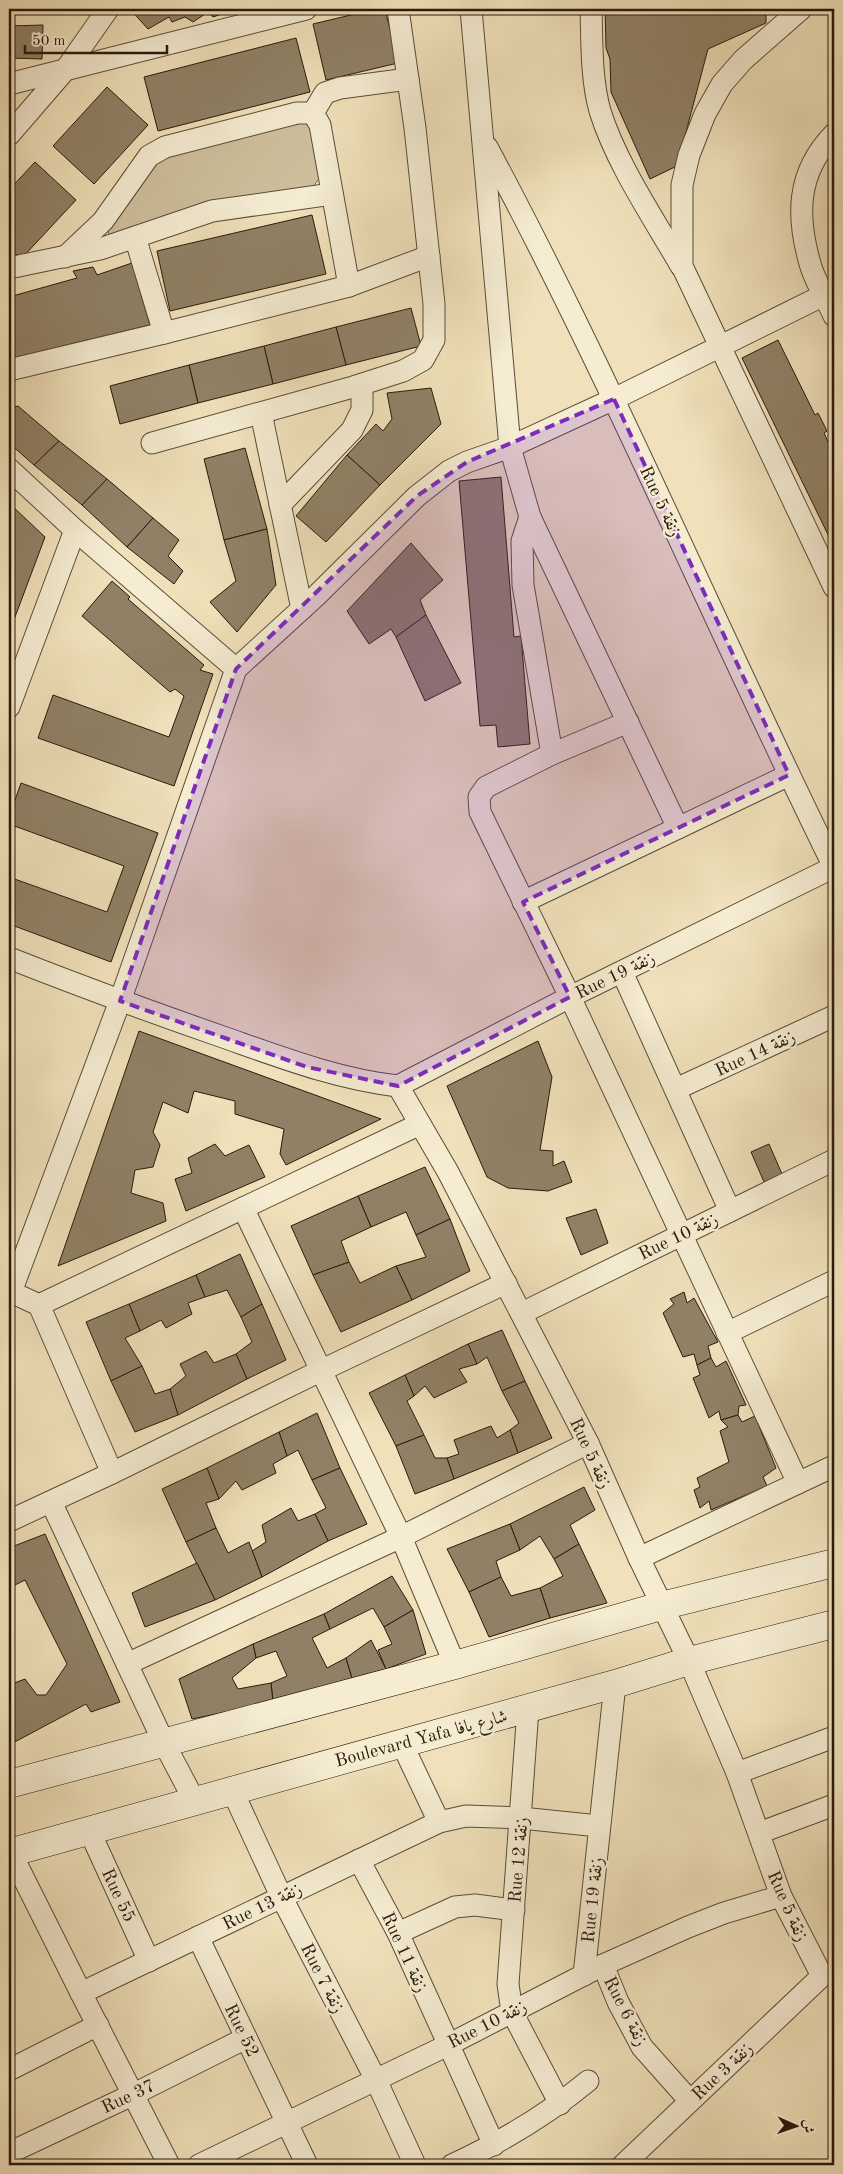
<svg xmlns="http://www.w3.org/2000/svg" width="843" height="2174" font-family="'Old Standard TT',Amiri,serif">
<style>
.green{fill:#cebf9c;stroke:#7c6c54}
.building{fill:#908166;stroke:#291a0c}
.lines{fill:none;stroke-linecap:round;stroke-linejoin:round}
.street-casing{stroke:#5b4c38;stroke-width:23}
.secondary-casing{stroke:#291a0c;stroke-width:29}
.street{stroke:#f5ecd2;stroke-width:21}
.secondary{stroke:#f5ecd2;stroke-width:28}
.marked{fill:#7b2cbf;fill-opacity:0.2;stroke:#7b2cbf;stroke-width:4;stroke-dasharray:10 6;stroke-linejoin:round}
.labels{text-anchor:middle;stroke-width:4.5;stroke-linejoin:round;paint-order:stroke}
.street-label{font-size:18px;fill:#291a0c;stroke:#f5ecd2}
</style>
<rect width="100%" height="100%" fill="#f0e1ba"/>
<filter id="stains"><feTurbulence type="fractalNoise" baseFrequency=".004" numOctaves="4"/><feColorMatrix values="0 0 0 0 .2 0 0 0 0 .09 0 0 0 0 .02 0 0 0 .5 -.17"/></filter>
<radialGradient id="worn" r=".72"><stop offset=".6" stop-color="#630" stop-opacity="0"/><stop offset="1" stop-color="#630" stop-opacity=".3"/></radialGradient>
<path class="green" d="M301,119L313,130L322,175L312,188L111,239L106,226L153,161Z"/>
<g class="building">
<path d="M130,9H236L213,17L208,12L193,22L185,17L172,22L169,17L148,29Z"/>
<path d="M376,9H385L398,63L326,80L313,24Z"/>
<path d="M605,9H766V23L708,49L677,166L650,179L611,92L610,59L606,48Z"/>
<path d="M43,25L42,59L9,58V26Z"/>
<path d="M296,38L310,92L158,131L144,77Z"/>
<path d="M107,87L148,125L94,184L53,146Z"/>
<path d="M35,162L76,200L21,259L9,247V190Z"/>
<path d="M312,215L326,274L170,311L157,251Z"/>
<path d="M132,263L150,325L9,359V297L77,278L73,271L93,267L97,275Z"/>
<path d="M411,308L421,346L346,365L336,327Z"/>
<path d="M336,327L346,365L273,384L264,346Z"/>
<path d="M778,340L815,415L818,413L827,431L824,433L834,455V547L742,358Z"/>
<path d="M264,346L273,384L198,403L189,365Z"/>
<path d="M189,365L198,403L120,424L110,386Z"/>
<path d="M431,388L441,424L380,485L347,455L376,424L383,431L392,419L387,393Z"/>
<path d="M18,406L59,441L34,465L9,443V408Z"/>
<path d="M59,441L107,479L82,505L34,465Z"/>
<path d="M245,448L267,529L224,540L204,459Z"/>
<path d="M347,455L380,485L326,542L296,516Z"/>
<path d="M501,477L514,637L521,636L530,744L498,747L496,725L480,726L459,481Z"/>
<path d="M107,479L153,518L127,547L82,505Z"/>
<path d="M9,503L45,537L9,633Z"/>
<path d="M153,518L179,540L168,556L183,571L174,584L127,547Z"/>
<path d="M267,529L276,585L237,632L210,602L236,581L224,540Z"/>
<path d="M411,543L443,580L420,600L426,615L396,637L391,629L369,644L347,611Z"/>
<path d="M112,581L130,597L128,599L204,665L200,670L213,674L174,786L38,738L53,695L169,737L184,696L175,689L170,692L82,616Z"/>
<path d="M426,615L461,683L425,701L396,637Z"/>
<path d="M21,783L158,833L111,962L9,924V877L107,912L124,866L9,824V817Z"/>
<path d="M139,1031L381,1119L286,1165L280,1154L284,1129L235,1114V1101L194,1091L188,1113L163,1102L153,1132L160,1145L153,1167L135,1170L131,1193L163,1203L166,1221L58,1266Z"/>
<path d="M538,1041L552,1077L540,1150L553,1151V1166L564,1161L572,1182L548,1191L508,1188L487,1177L447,1086Z"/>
<path d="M215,1144L225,1156L249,1145L265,1177L186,1211L175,1179L192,1173L188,1158Z"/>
<path d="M769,1144L782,1174L764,1182L751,1152Z"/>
<path d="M425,1167L450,1219L416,1235L406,1212L371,1227L358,1196Z"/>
<path d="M358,1196L371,1227L341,1241L349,1262L313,1275L291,1226Z"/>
<path d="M596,1209L608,1243L581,1255L566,1218Z"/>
<path d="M450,1219L470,1271L412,1300L396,1266L426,1257L416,1235Z"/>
<path d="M240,1254L262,1304L241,1317L227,1290L205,1297L196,1275Z"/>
<path d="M349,1262L360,1283L396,1266L412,1300L341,1332L313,1275Z"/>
<path d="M196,1275L205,1297L188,1303L192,1314L166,1328L161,1320L140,1331L129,1304Z"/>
<path d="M684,1292L687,1303L694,1298L718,1342L708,1346L711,1358L697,1365L694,1354L683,1357L663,1313L674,1304L670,1299Z"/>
<path d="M129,1304L140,1331L125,1338L142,1366L111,1381L86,1322Z"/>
<path d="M262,1304L286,1360L247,1379L236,1354L252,1342L241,1317Z"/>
<path d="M502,1330L525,1381L502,1391L487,1357L477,1364L468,1344Z"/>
<path d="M468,1344L477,1364L459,1369L467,1382L434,1398L425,1386L414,1396L405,1375Z"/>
<path d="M206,1351L214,1363L236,1354L247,1379L178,1415L170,1389L186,1376L180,1364Z"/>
<path d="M711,1358L716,1367L726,1361L746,1405L739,1406L738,1415L721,1420L719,1411L709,1418L693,1378L700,1375L697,1365Z"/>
<path d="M142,1366L155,1394L170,1389L178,1415L135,1432L111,1381Z"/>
<path d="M405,1375L414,1396L407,1401L424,1435L396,1446L369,1393Z"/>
<path d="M525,1381L552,1438L518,1453L510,1430L519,1423L502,1391Z"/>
<path d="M317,1413L340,1468L312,1480L298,1450L287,1456L279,1432Z"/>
<path d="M738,1415L742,1422L755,1416L776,1468L763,1477L767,1486L711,1510L709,1501L700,1508L694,1490L700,1487L697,1478L729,1462L720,1431L728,1427L721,1420Z"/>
<path d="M491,1426L497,1438L510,1430L518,1453L454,1479L447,1458L459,1454L454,1440Z"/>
<path d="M279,1432L287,1456L273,1464L276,1473L242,1490L236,1481L219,1499L207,1468Z"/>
<path d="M424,1435L435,1458H447L454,1479L415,1494L396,1446Z"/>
<path d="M207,1468L219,1499L206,1503L216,1528L186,1542L162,1489Z"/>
<path d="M340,1468L367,1524L328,1541L315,1514L326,1508L312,1480Z"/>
<path d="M584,1487L595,1510L570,1525L579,1544L554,1559L540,1536L520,1550L510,1524Z"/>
<path d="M291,1508L298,1521L315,1514L328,1541L262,1577L252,1551L266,1542L262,1525Z"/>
<path d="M510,1524L520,1550L496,1561L501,1577L469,1592L447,1549Z"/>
<path d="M216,1528L228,1553L249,1542L262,1577L215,1600L186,1542Z"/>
<path d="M45,1534L120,1702L91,1712L86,1704L9,1745V1685L25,1679L37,1695H46L67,1664L25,1580L9,1588V1548Z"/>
<path d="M579,1544L607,1603L550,1618L540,1588L563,1576L554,1559Z"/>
<path d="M197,1563L215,1600L145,1627L132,1593Z"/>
<path d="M392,1576L413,1610L384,1627L373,1608L330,1629L324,1614Z"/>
<path d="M501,1577L511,1596L540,1588L550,1618L489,1637L469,1592Z"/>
<path d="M413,1610L426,1654L386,1669L378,1650L392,1644L384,1627Z"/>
<path d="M324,1614L330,1629L312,1638L327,1668L346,1658L352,1678L273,1702L271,1683L287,1676L276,1651L256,1658L253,1644Z"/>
<path d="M371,1640L386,1669L352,1678L346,1658Z"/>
<path d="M253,1644L256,1658L232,1678L238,1689L271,1683L273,1702L192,1719L179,1679Z"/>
</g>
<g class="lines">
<defs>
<g id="street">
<path d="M471,9L510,447L530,517L678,828"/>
<path d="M591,9C592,42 591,79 600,111C616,163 654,219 681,266"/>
<path d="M801,9L743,60L722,84L705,114L689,155L682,185V266L834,587"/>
<path d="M9,84L306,9"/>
<path d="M313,113L325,93L340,88L408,79"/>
<path d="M834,134C796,173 796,217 811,267C816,283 827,300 834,316"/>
<path d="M9,135L66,69L108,9"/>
<path d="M487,147C613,382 716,628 834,867"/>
<path d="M135,237L164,333L349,286L429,256"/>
<path d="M65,257L103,221L149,156L165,147L297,113H313L320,125L349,286"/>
<path d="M9,268L100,249L212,211L332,194"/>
<path d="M9,370L164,333"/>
<path d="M261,413L302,609"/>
<path d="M152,443L353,387L403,371L423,360L434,340V304L415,128L398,9"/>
<path d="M9,469L75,530L236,669"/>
<path d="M280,505L352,430L362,410V385"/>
<path d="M530,517L522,541L523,585L552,754"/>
<path d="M9,707L75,530"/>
<path d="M628,722L552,754L486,787L479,797L480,812L570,997L798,1483"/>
<path d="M523,902L789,775"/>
<path d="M9,958C80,986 151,1012 223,1037C280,1057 337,1079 398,1086"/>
<path d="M622,972L730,1211"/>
<path d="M398,1086L448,1172L588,1443L639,1558L689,1661L737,1773L781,1896L822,1976"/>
<path d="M398,1086L570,997L834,867"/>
<path d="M676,1089L834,1016"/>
<path d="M243,1208L401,1537L455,1665"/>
<path d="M39,1305L420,1124"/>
<path d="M522,1313L834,1160"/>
<path d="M727,1333L834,1281"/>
<path d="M112,1473L39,1305L11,1292L120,1001L236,669L316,596L417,496L449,471L467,462L510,447L614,399L834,290"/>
<path d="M51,1502L164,1743L194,1800"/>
<path d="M9,1521L112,1473L320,1371L506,1283"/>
<path d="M639,1558L834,1466"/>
<path d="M127,1664L401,1537L588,1443"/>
<path d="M528,1709L508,1984L512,2012L560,2104"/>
<path d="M402,1744L439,1822"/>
<path d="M737,1773L834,1737"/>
<path d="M232,1790L281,1896L376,2080L415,2165"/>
<path d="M89,1830L149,1961"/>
<path d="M759,1833L834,1805"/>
<path d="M11,1853L81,1993L439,1822L466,1816L521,1818L599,1826"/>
<path d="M359,1860L398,1933L494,2145"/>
<path d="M398,1933L455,1907L475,1905L514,1910"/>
<path d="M198,1937L307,2165"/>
<path d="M603,1965L618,2002L642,2047L690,2101"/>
<path d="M584,1975L615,1684"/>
<path d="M81,1993L169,2165"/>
<path d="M9,2070L98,2025"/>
<path d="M9,2153L134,2094L246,2038"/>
<path d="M199,2165L448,2045L603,1965L688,1927L724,1913L781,1896"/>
<path d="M452,2165C501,2142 547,2115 588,2081"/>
<path d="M623,2165L822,1976"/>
</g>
<g id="secondary">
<path d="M9,1784L455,1665L661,1606L834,1563"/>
<path d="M9,1853L615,1684L689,1661L834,1624"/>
</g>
</defs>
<use href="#street" class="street-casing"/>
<use href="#secondary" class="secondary-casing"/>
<use href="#street" class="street"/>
<use href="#secondary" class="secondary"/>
</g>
<path class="marked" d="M614,399L789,775L523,902L570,997L398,1086L307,1067L120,1001L236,669L417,496L467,462Z"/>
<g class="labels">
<g class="street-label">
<text transform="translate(661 501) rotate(65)" y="6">Rue 5 زنقة</text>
<text transform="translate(615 975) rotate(-26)" y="6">Rue 19 زنقة</text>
<text transform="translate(755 1053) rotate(-25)" y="6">Rue 14 زنقة</text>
<text transform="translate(678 1236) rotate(-26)" y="6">Rue 10 زنقة</text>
<text transform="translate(591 1453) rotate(65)" y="6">Rue 5 زنقة</text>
<text transform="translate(421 1738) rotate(-15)" y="6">Boulevard Yafa شارع يافا</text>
<text transform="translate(518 1860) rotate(-85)" y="6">Rue 12 زنقة</text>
<text transform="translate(119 1895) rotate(65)" y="6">Rue 55</text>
<text transform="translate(592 1900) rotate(-84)" y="6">Rue 19 زنقة</text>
<text transform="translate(262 1906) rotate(-26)" y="6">Rue 13 زنقة</text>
<text transform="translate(788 1906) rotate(66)" y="6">Rue 5 زنقة</text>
<text transform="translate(405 1952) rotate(65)" y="6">Rue 11 زنقة</text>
<text transform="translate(323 1978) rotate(63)" y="6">Rue 7 زنقة</text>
<text transform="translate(626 2011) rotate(63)" y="6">Rue 6 زنقة</text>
<text transform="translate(487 2024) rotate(-27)" y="6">Rue 10 زنقة</text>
<text transform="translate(242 2030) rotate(64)" y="6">Rue 52</text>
<text transform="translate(722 2071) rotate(-43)" y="6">Rue 3 زنقة</text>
<text transform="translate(128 2096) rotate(-25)" y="6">Rue 37</text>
</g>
</g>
<rect width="843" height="2174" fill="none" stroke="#f0e1ba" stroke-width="30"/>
<rect x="10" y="10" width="823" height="2154" fill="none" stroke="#291a0c" stroke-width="2.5"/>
<rect x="15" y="15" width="813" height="2144" fill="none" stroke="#291a0c"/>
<g transform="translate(796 2126) rotate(92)" stroke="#f5ecd2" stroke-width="4" paint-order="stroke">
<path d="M0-4L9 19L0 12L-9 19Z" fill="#291a0c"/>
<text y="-8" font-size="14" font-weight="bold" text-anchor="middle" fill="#291a0c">ش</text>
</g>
<path d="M25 45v8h142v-8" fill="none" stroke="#291a0c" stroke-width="2.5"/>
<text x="32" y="45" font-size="15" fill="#291a0c" stroke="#f5ecd2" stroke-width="4" paint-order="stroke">50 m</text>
<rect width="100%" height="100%" filter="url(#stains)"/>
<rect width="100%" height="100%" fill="url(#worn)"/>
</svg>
